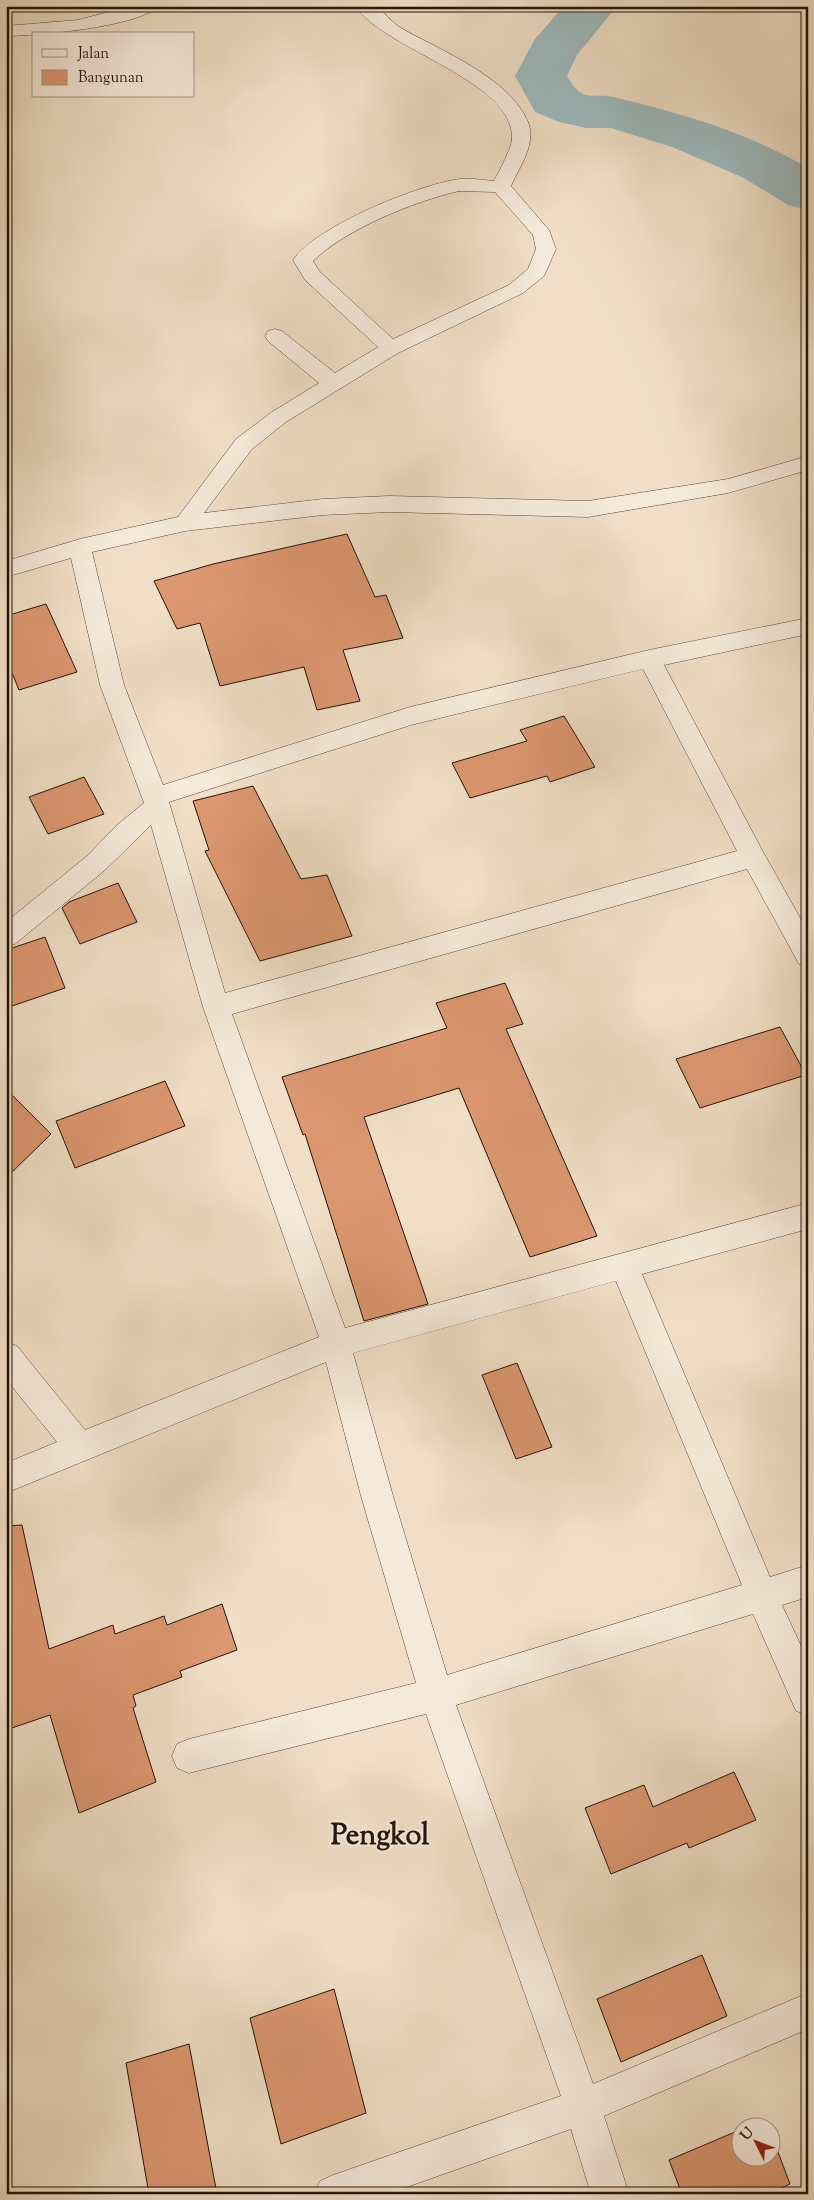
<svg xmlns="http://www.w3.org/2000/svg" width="814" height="2200" font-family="'Sorts Mill Goudy',serif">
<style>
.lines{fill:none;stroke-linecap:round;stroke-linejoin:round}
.river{fill:#9dbabe;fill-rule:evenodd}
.building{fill:#dc9770;stroke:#22140b}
.minor-casing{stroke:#56473a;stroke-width:1}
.minor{fill:#f5eada;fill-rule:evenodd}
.labels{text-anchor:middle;stroke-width:4;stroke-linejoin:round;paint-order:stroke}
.near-quarter-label{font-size:29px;font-weight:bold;fill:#22140b;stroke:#f5eada}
</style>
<rect width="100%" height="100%" fill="#f0dfc6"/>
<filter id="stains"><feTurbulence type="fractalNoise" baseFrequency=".004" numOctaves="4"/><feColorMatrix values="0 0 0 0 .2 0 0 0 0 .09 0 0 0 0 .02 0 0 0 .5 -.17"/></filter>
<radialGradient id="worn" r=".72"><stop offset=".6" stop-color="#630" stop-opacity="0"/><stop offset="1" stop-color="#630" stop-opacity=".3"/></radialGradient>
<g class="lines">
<path class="river" d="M564,6H617L577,55L567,76C584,106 592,91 618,98C684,114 749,133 808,168V210L788,205L744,178L672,147L611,128H586L559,122L535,112L515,76L535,39Z"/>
</g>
<g class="building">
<path d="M347,534L375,597L386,595L403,638L343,650L360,701L317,710L304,667L220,686L200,623L177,629L154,581L213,564Z"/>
<path d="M46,604L77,672L19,690L6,658V616Z"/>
<path d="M564,716L595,767L550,782L547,776L470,798L452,763L527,741L520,730Z"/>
<path d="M84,777L104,814L48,834L29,797Z"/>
<path d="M253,786L301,879L327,875L352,936L260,961L205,851L209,850L193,801Z"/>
<path d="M118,883L137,922L80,944L62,908L69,902Z"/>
<path d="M45,937L65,988L6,1008V950Z"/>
<path d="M505,983L523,1024L506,1029L597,1236L530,1257L459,1088L364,1117L428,1304L364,1321L305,1134L303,1135L282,1077L447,1028L436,1003Z"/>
<path d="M780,1027L806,1075L700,1108L676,1059Z"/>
<path d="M165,1081L185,1126L75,1168L56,1121Z"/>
<path d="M6,1089L51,1134L6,1178Z"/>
<path d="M517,1363L552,1447L516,1459L482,1375Z"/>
<path d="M22,1525L49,1649L113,1625L115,1634L164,1616L167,1625L222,1604L237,1650L180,1671L182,1677L133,1695L136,1706L133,1708L156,1782L79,1813L50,1715L6,1730V1526Z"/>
<path d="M734,1772L756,1820L689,1848L687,1843L611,1874L585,1808L644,1785L653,1807Z"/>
<path d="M702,1955L727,2016L621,2062L597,1999Z"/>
<path d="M334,1989L366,2113L281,2144L250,2018Z"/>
<path d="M189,2044L217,2194H149L126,2063Z"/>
<path d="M742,2129V2158H772V2136L790,2184L770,2194H682L669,2160Z"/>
</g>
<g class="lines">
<defs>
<g id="minor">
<path d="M131,6H157C142,27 31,36 6,36V26L78,20Z"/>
<path d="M355,6C361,6 370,4 374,6C383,10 392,23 401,28C441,51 509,77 528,122C537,143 519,168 511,186L549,230L556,249L544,276L523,293L398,353L286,422L252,449L204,513L323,499L389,496L588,501L728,479L808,456V470L728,493L588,517L389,512L323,515L185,531L92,552L124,685L163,785L410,707L649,650L808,618V634L664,665L762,850L808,932V967L799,964L747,869L232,1014L345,1328L808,1203V1229L642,1274L770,1577L808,1565V1597L782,1605L808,1661V1715L796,1711L753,1614L456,1705L593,2084L808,1993V2029L604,2116L629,2194H591L571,2129L387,2194H314L320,2181L333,2175L561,2096L426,1714L189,1773L177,1768L172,1756L177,1744L189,1739L416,1683L361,1496L326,1362L6,1493V1463L57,1442L6,1379V1342L17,1346L85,1430L319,1337L203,1007L151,825L105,870L15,944L6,947V922L87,856L118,824L144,803L100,685L71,558L6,577V561L80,539L178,517L236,439L272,412L319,383L268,341L265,336L268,331L275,329L282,331L335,373L378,347L305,280L293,260C316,226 420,184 460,179C471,178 483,180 494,181C499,171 512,148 512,138C513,80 386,51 355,6ZM459,191L495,192L533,235L536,249L528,269L509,285L393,339L320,272L313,261C346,229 415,201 459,191ZM643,669L737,851L225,993L169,802L411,725ZM616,1281L742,1585L447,1675L393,1496L353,1353Z"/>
</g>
</defs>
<use href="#minor" class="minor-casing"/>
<use href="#minor" class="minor"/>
</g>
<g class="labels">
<g class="near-quarter-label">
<text x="380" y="1844">Pengkol</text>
</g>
</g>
<rect width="814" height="2200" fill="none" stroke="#f0dfc6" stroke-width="25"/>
<rect x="8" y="8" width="799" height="2185" fill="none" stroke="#22140b" stroke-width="2.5"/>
<rect x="12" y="12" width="789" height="2175" fill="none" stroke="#22140b"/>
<rect x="32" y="32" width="162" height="65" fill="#f5eada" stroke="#a19487"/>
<rect x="42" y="49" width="25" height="8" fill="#f5eada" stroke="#a19487"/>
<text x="78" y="58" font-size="15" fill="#22140b">Jalan</text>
<rect x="42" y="70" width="25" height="15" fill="#dc9770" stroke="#a19487"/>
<text x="78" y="82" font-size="15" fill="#22140b">Bangunan</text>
<g transform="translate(756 2142) rotate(312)"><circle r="24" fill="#f5eada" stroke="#a19487"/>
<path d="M0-4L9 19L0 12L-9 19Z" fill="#8f2418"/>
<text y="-8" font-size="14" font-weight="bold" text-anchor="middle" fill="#22140b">U</text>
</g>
<rect width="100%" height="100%" filter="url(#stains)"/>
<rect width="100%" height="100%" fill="url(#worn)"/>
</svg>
